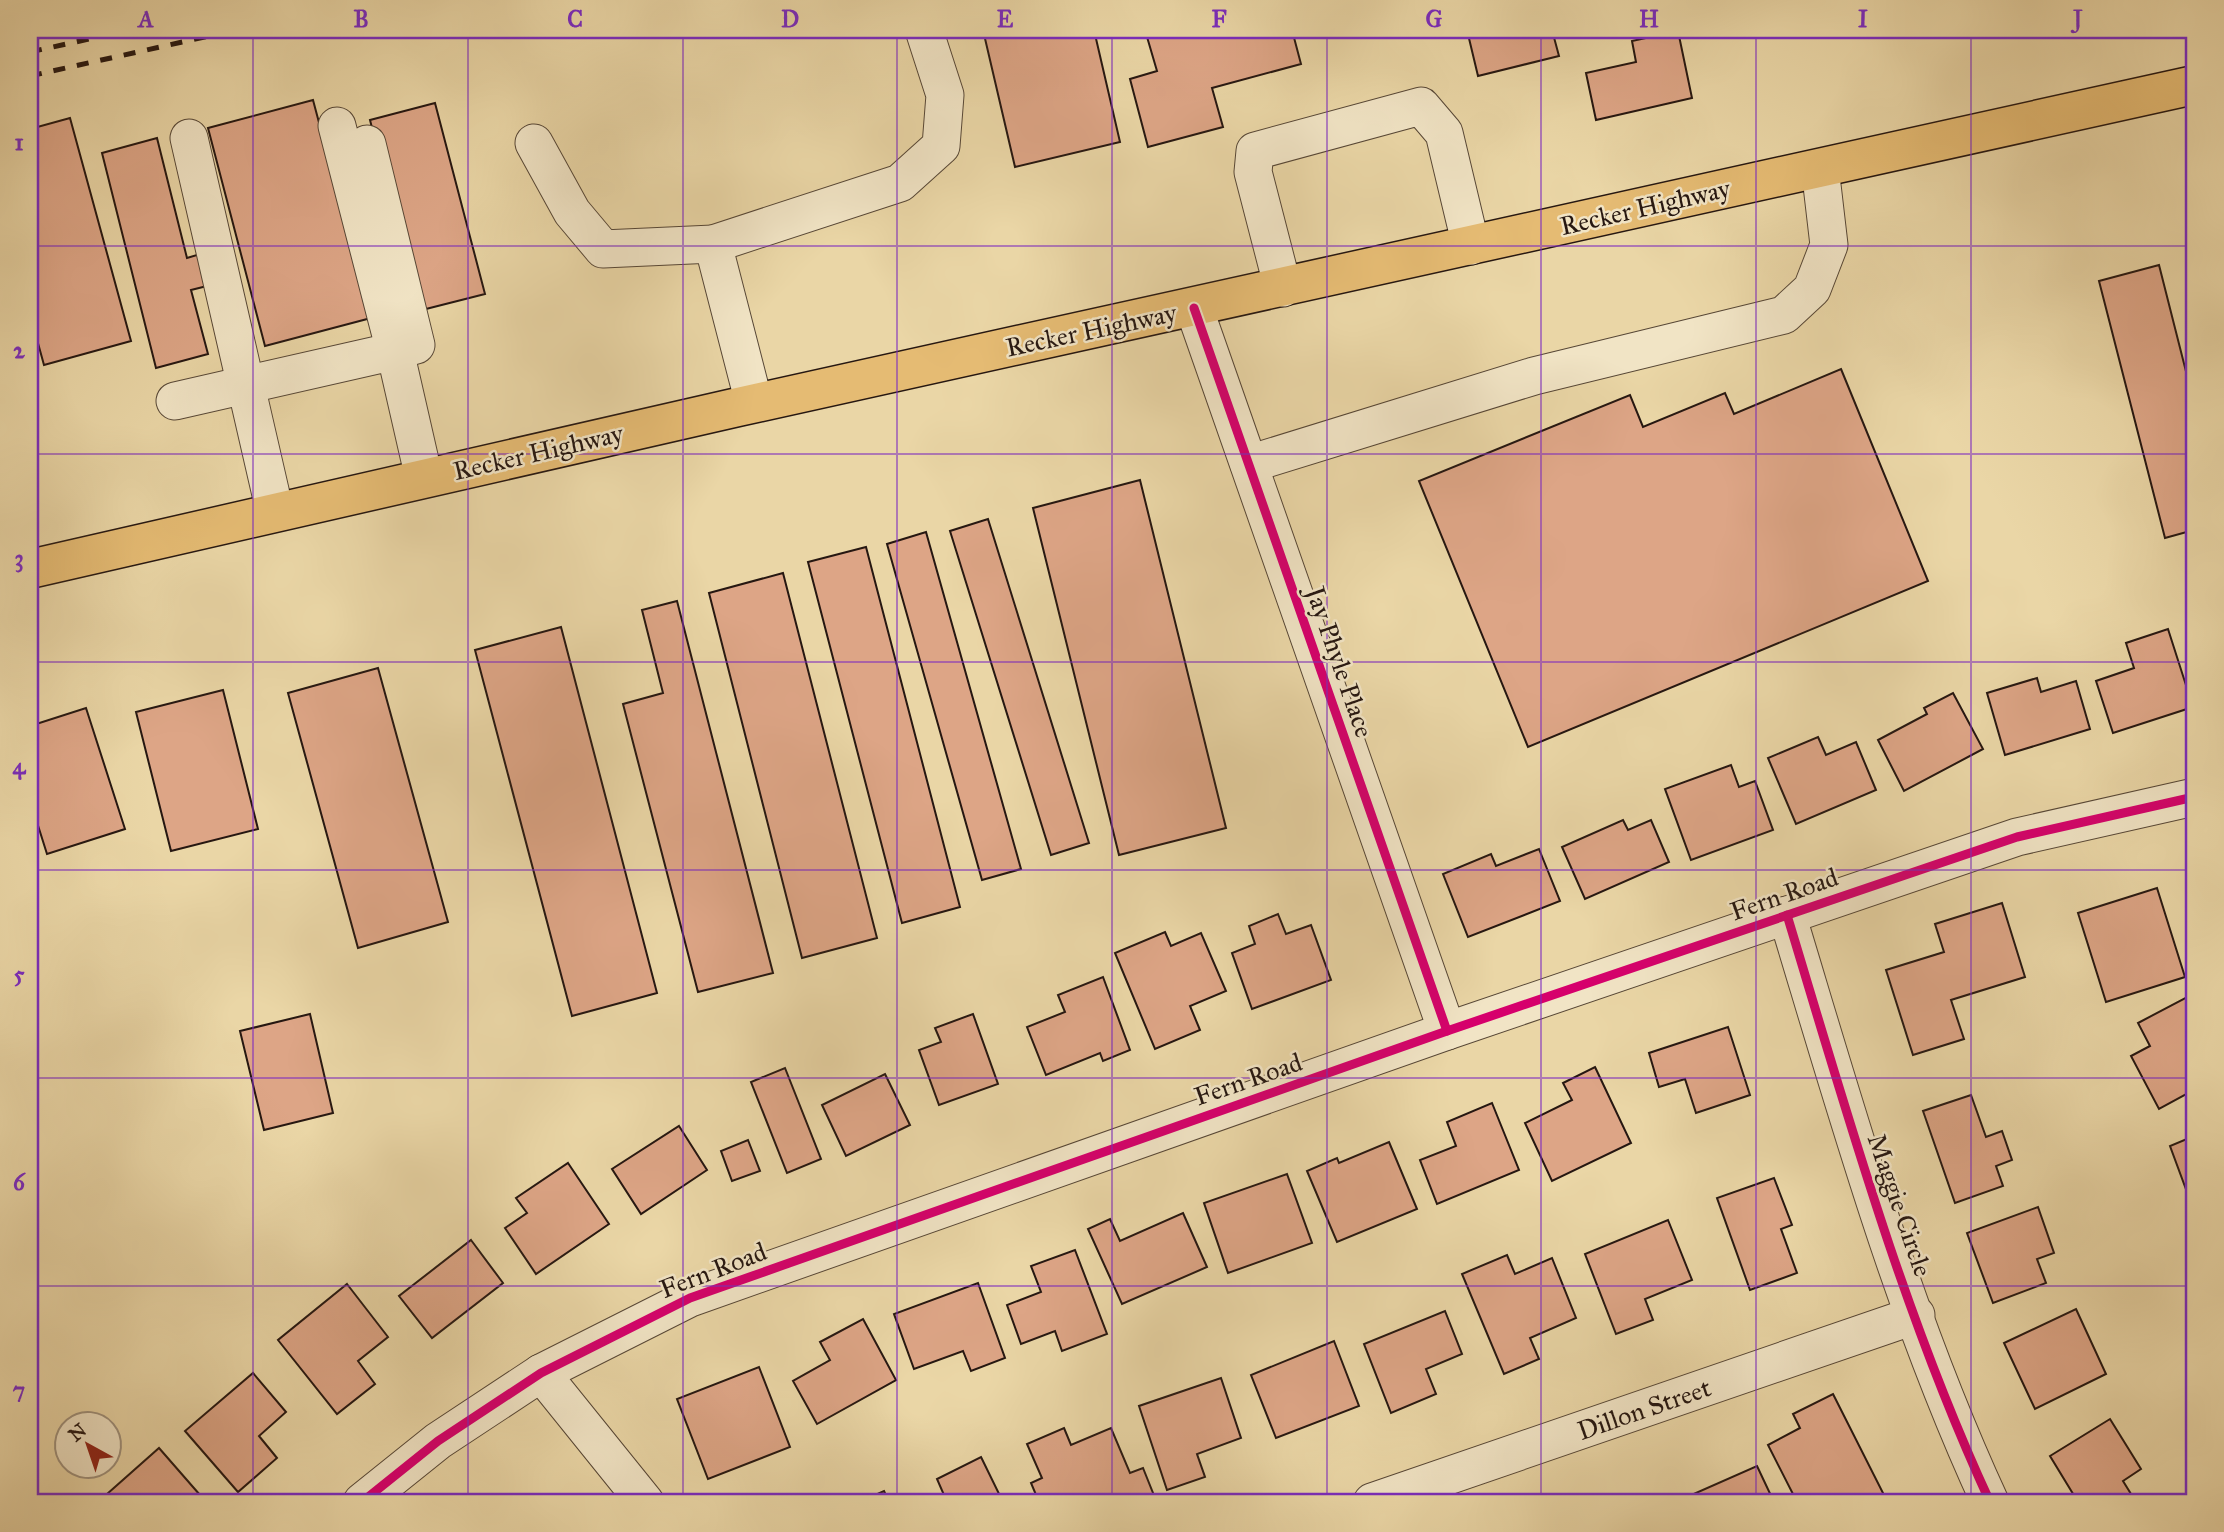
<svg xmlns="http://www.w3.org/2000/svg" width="2224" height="1532" font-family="'IM FELL Great Primer',serif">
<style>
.building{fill:#dda586;stroke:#261711;stroke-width:2}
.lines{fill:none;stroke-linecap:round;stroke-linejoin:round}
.minor-casing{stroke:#574736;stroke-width:39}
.major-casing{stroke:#261711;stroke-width:41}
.minor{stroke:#f1e4c5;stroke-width:37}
.major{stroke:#e5bb73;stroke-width:38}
.rail{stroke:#261711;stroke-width:5;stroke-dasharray:12 12;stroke-linecap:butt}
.cycleway-casing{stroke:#f1e4c5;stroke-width:13}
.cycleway{stroke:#d6006c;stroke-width:9}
.grid{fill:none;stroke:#7b2cbf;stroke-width:2;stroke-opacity:0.55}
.labels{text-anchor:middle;stroke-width:5;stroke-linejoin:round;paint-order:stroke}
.street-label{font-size:26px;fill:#261711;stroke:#f1e4c5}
.neatline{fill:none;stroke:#7b2cbf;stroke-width:2.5}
.grid-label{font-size:23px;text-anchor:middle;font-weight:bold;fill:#7b2cbf}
</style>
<rect width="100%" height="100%" fill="#ead6a6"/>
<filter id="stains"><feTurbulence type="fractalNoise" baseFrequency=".00286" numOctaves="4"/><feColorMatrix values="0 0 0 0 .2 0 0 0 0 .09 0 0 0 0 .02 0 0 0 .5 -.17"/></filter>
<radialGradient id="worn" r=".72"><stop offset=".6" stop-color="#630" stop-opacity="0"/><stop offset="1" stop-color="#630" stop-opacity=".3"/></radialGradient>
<g class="building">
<path d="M983,30H1094L1120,142L1015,167Z"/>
<path d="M1145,30H1292L1301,64L1212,88L1223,127L1148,147L1130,79L1157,71Z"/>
<path d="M1467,30H1552L1559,56L1478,76Z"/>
<path d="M1678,31L1692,98L1596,120L1586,73L1636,62L1632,41Z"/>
<path d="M313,100L371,318L265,346L208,128Z"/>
<path d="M435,103L485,294L418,311L370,120Z"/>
<path d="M70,118L131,341L44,365L30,314V129Z"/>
<path d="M157,138L187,258L207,252L215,284L191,290L208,354L156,368L102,153Z"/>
<path d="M2159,265L2194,403V530L2165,538L2099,281Z"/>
<path d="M1841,369L1928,581L1528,747L1419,481L1630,395L1643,427L1725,393L1734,414Z"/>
<path d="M1140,480L1226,828L1119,855L1033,508Z"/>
<path d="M988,519L1089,843L1051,855L950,531Z"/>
<path d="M926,532L1021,869L982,880L887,544Z"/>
<path d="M866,547L960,907L902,923L808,562Z"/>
<path d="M783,573L877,938L802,958L709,593Z"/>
<path d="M677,601L773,973L698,992L623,704L663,693L642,610Z"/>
<path d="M561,627L657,993L572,1016L475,650Z"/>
<path d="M2168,629L2193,707L2113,733L2096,681L2134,668L2126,643Z"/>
<path d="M378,668L448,922L358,948L288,693Z"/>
<path d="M2037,678L2041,692L2076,681L2090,729L2005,755L1987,693Z"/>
<path d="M223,690L258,829L171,851L136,712Z"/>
<path d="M1953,693L1983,749L1904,791L1878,740L1927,714L1924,708Z"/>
<path d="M86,708L125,829L47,854L30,800V726Z"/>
<path d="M1818,737L1826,755L1856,742L1876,790L1796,824L1768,758Z"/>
<path d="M1731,765L1739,787L1755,781L1773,830L1691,860L1665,789Z"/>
<path d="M1623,820L1628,830L1651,820L1669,862L1585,899L1562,847Z"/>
<path d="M1539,849L1560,901L1468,937L1443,874L1491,854L1496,866Z"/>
<path d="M2157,888L2185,977L2106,1002L2078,913Z"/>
<path d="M2002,903L2025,977L1951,1000L1964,1039L1913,1055L1886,970L1944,952L1935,924Z"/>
<path d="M1278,914L1286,934L1311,925L1331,980L1252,1009L1232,953L1255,944L1249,926Z"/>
<path d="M1165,932L1171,946L1201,933L1226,991L1190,1006L1200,1030L1155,1049L1115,953Z"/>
<path d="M1103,977L1130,1050L1103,1061L1100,1053L1046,1075L1027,1027L1065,1012L1058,995Z"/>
<path d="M2191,995L2194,1001V1090L2159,1109L2131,1056L2150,1046L2138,1023Z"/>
<path d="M310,1014L333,1113L264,1130L240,1031Z"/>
<path d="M973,1014L998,1084L939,1105L919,1050L941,1042L935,1028Z"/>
<path d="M1728,1027L1750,1095L1696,1113L1685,1079L1659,1087L1649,1053Z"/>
<path d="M1595,1067L1631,1143L1552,1181L1525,1123L1572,1100L1563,1083Z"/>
<path d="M785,1068L821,1159L787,1173L751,1082Z"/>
<path d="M885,1074L910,1125L846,1156L822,1105Z"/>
<path d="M1971,1095L1986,1137L2002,1131L2012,1160L1996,1166L2003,1186L1955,1203L1923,1111Z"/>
<path d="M1492,1103L1519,1170L1437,1204L1420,1160L1456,1146L1447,1122Z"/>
<path d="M679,1126L707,1170L641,1214L612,1169Z"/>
<path d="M2194,1136V1211L2170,1146Z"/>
<path d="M748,1140L760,1171L732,1181L721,1151Z"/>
<path d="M1389,1142L1417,1209L1337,1242L1307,1171L1337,1158L1339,1163Z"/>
<path d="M568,1163L609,1224L536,1274L505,1228L527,1213L516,1198Z"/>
<path d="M1287,1174L1312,1243L1228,1273L1204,1203Z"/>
<path d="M1774,1178L1792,1225L1781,1229L1797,1273L1750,1290L1717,1198Z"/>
<path d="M2038,1207L2054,1253L2037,1259L2046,1283L1993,1303L1967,1233Z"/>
<path d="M1183,1213L1207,1267L1122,1304L1088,1229L1110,1219L1120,1241Z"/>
<path d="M1668,1220L1692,1280L1645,1299L1653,1320L1616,1334L1585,1254Z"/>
<path d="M471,1240L503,1283L432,1338L399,1296Z"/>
<path d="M1075,1250L1107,1334L1062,1351L1055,1331L1021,1344L1007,1305L1041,1292L1031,1266Z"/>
<path d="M1507,1255L1515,1274L1552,1258L1576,1318L1530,1338L1539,1359L1504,1374L1462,1274Z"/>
<path d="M978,1283L1005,1358L971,1371L963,1351L914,1369L894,1314Z"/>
<path d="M347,1284L388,1337L358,1361L375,1384L337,1414L278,1340Z"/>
<path d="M2076,1309L2106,1374L2035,1409L2004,1343Z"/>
<path d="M1445,1311L1462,1354L1426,1369L1436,1394L1391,1413L1364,1344Z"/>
<path d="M863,1319L896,1380L817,1424L793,1381L830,1360L820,1342Z"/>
<path d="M1334,1341L1359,1406L1276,1438L1251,1375Z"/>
<path d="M759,1367L790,1447L708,1479L677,1399Z"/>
<path d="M253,1373L286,1412L259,1436L277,1458L238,1492L185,1431Z"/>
<path d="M1221,1378L1241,1438L1197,1454L1205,1477L1167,1490L1139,1406Z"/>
<path d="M1833,1394L1884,1495L1870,1502H1797L1768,1445L1800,1428L1793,1414Z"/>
<path d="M2110,1419L2141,1469L2123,1481L2136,1502H2078L2050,1456Z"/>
<path d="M1064,1428L1071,1445L1111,1428L1130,1473L1143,1468L1155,1498L1145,1502H1039L1031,1483L1042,1478L1027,1444Z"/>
<path d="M159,1448L200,1495L192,1502H98Z"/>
<path d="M981,1457L1003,1502H947L937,1479Z"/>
<path d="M1757,1466L1774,1502H1681L1680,1500Z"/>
<path d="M884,1491L889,1502H859Z"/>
</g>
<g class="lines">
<defs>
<g id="minor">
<path d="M337,126L395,351L416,345L367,144"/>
<path d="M189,138L275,512"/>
<path d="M534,143L572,212L603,249L713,244L754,403"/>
<path d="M713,244L900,183L941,146L945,95L924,30"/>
<path d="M1283,288L1253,172L1255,151L1421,106L1444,133L1471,246"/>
<path d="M1194,308L1447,1031"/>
<path d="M175,401L395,351L424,478"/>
<path d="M1249,464L1534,376L1784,315L1812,289L1829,245L1820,168"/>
<path d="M1787,915C1847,1113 1903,1314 1990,1502"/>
<path d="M541,1373L645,1502"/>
<path d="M362,1502L438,1441L541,1373L690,1298L1447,1031L2017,837L2194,797"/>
<path d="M1372,1502L1916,1315"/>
</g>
<path id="major" d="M30,569L738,407L2194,85"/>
</defs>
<use href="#minor" class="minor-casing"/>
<use href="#major" class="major-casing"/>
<use href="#minor" class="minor"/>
<use href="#major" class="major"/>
<g class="rail">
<path d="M30,52L130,30"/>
<path d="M30,76L236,30"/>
</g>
<defs>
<g id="cycleway">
<path d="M1194,308L1447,1031"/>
<path d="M1787,915C1847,1113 1903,1314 1990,1502"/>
<path d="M362,1502L438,1441L541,1373L690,1298L1447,1031L2017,837L2194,797"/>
</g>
</defs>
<use href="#cycleway" class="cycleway-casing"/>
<use href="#cycleway" class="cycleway"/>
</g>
<path class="grid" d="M253,30V1502M468,30V1502M683,30V1502M897,30V1502M1112,30V1502M1327,30V1502M1541,30V1502M1756,30V1502M1971,30V1502M30,246H2194M30,454H2194M30,662H2194M30,870H2194M30,1078H2194M30,1286H2194"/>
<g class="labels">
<g class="street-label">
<text transform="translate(1645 207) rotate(-13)" y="9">Recker Highway</text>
<text transform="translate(1091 330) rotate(-12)" y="9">Recker Highway</text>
<text transform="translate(538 452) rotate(-13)" y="9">Recker Highway</text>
<text transform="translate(1340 662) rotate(71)" y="9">Jay Phyle Place</text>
<text transform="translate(1784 894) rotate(-19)" y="9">Fern Road</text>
<text transform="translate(1248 1079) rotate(-19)" y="9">Fern Road</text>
<text transform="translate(1900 1205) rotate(71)" y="9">Maggie Circle</text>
<text transform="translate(713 1270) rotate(-21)" y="9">Fern Road</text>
<text transform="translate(1644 1409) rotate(-19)" y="9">Dillon Street</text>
</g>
</g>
<rect width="2224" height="1532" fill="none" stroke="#ead6a6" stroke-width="77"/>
<g transform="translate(88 1445) rotate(320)"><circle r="33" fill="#f1e4c5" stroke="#a0927d" stroke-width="2"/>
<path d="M0-5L12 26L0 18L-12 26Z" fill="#8f2418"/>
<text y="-10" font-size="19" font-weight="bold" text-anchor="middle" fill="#261711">N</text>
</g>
<rect x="38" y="38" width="2148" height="1456" class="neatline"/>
<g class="grid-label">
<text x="146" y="27">A</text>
<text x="361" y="27">B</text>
<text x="575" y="27">C</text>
<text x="790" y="27">D</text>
<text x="1005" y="27">E</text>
<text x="1219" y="27">F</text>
<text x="1434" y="27">G</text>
<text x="1649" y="27">H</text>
<text x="1863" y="27">I</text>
<text x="2078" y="27">J</text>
<text x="19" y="150">1</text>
<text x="19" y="358">2</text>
<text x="19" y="566">3</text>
<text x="19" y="774">4</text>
<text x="19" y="982">5</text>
<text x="19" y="1190">6</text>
<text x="19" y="1398">7</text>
</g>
<rect width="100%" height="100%" filter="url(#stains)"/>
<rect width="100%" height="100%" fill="url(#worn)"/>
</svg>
